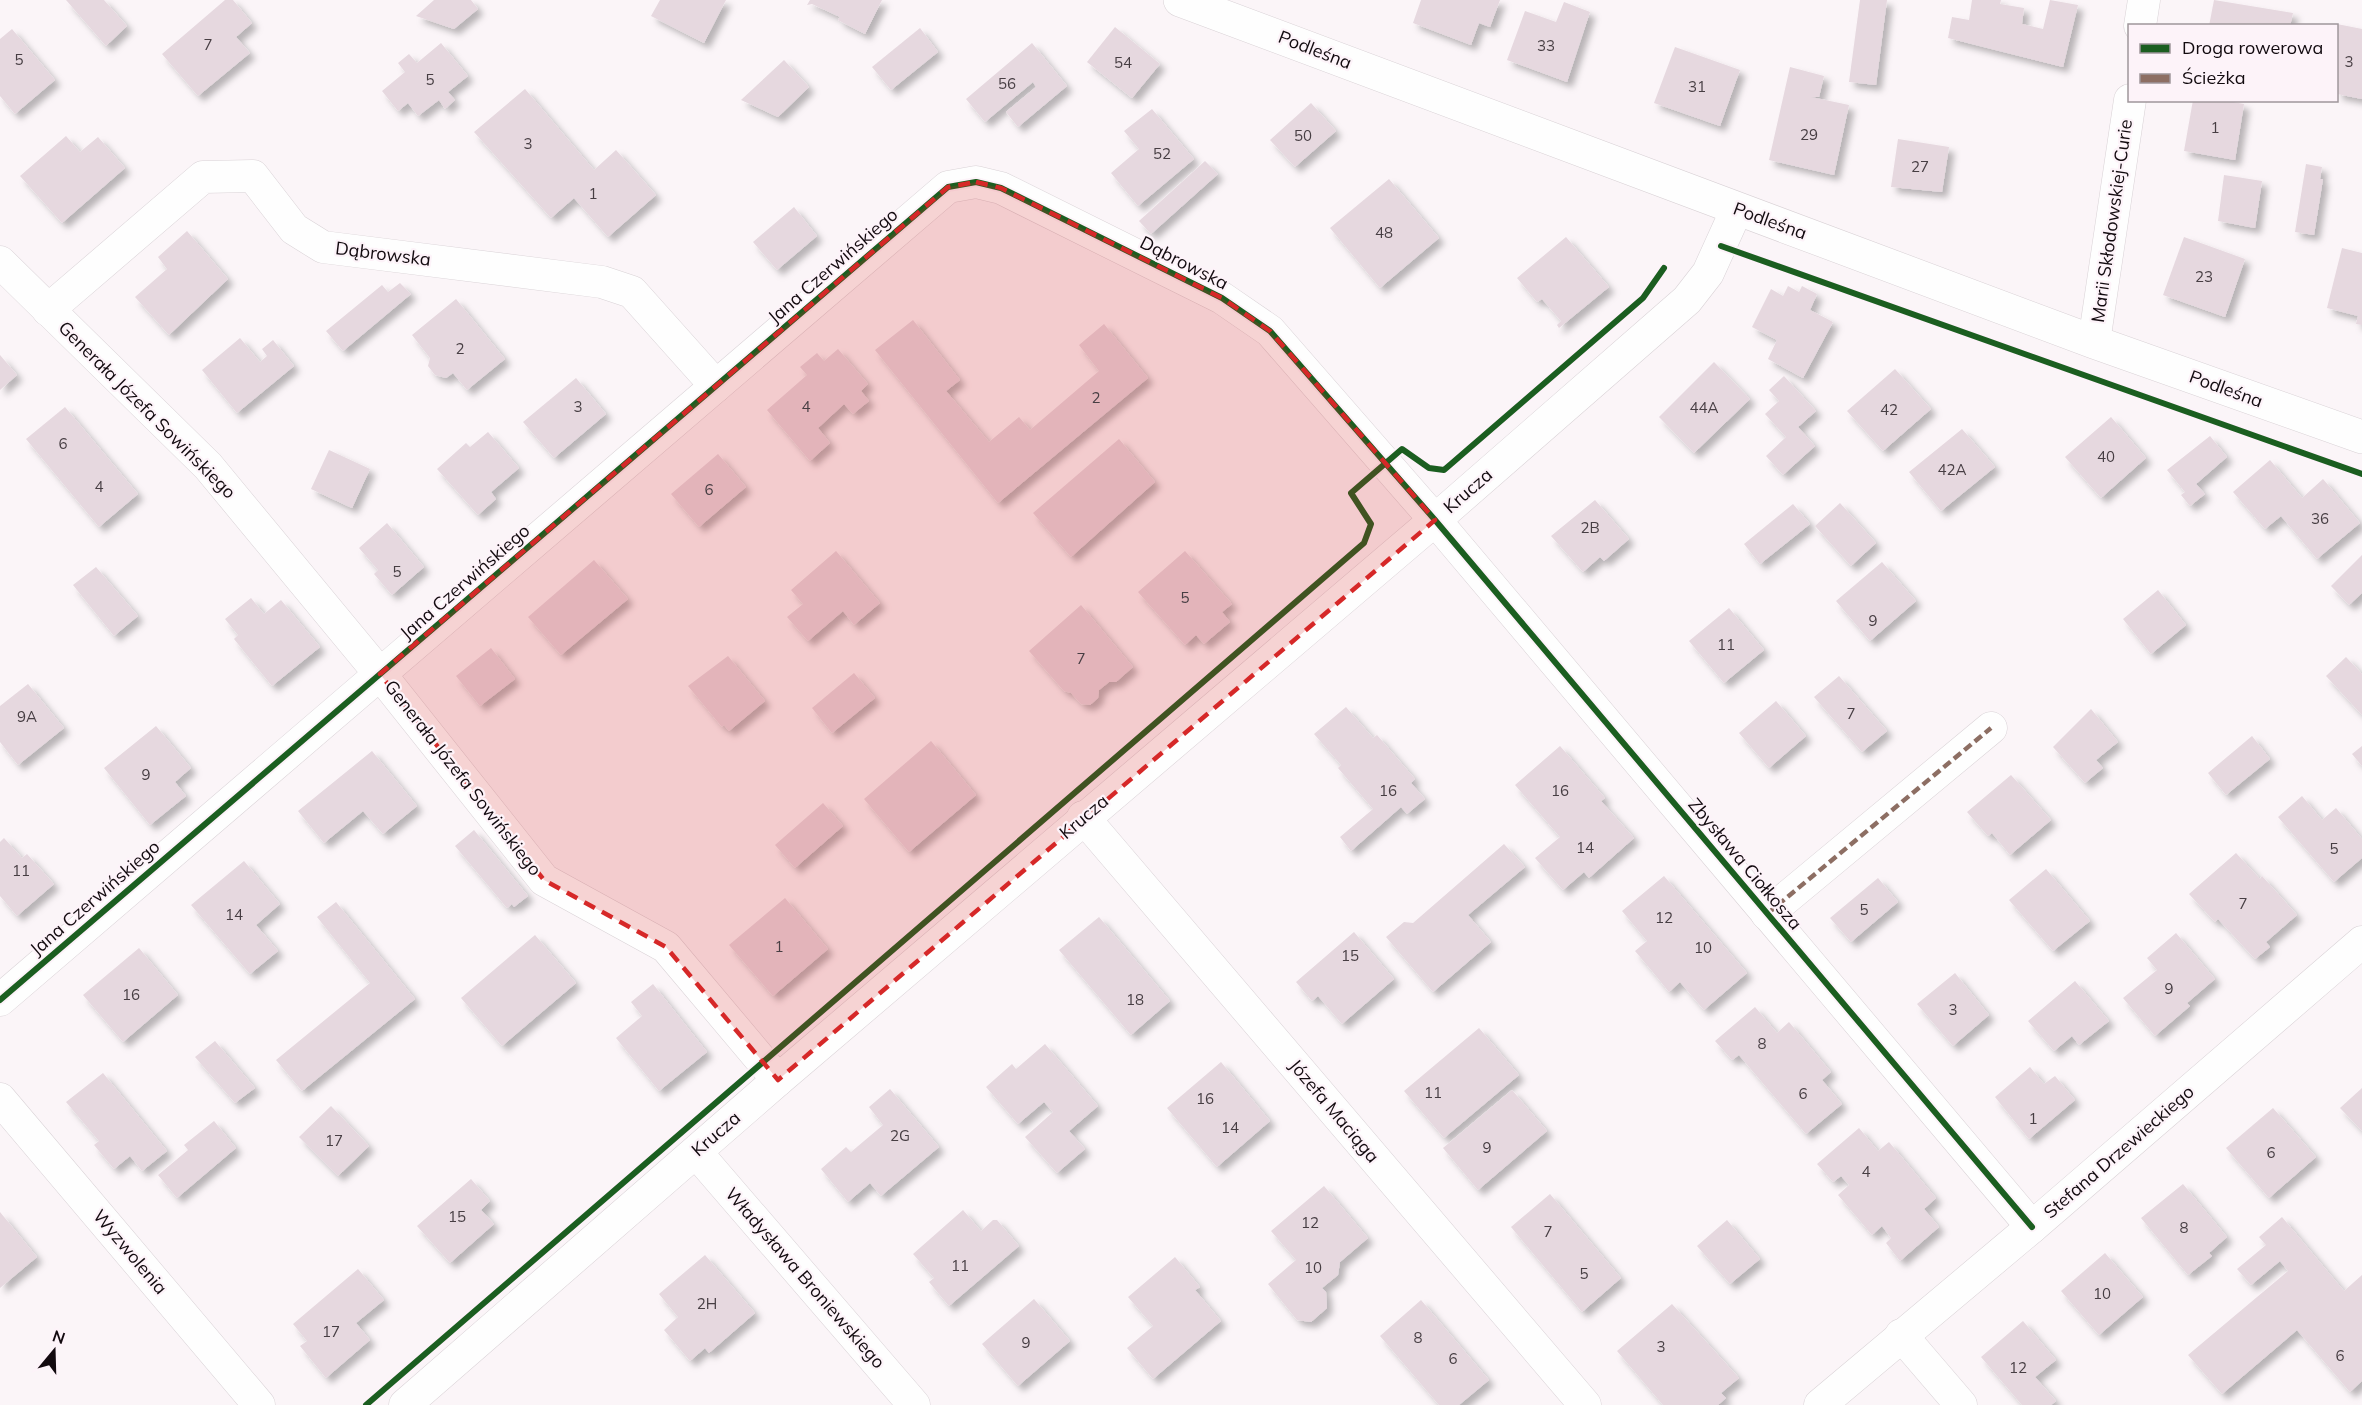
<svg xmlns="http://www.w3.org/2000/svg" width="2362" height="1405" font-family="Mulish,sans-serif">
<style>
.building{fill:#e6d8df;filter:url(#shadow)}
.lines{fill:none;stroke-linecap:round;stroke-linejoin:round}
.minor-casing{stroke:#d9d2d6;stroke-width:33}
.tertiary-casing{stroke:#d9d2d6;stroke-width:34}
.minor{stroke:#fefefe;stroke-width:32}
.tertiary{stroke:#fefefe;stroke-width:33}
.quiet{stroke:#8d6e63;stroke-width:4.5;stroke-dasharray:9 4.5;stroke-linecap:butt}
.cycleway-casing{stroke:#fdf3f9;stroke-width:10}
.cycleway{stroke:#1b5e20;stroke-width:6}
.marked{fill:#d62828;fill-opacity:0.2;stroke:#d62828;stroke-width:4.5;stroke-dasharray:12 8;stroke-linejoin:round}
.labels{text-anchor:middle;stroke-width:4.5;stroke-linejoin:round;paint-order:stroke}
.number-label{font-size:15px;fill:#473e43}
.street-label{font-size:18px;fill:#120a0f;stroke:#fdf3f9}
</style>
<defs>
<filter id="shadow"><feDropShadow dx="5.5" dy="5.5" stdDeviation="3" flood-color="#0004"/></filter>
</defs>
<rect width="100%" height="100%" fill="#fbf5f8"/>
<g class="building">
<path d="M66,0H104L127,26L106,46Z"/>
<path d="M225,0H233L252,23L236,37L250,53L198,96L162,54Z"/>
<path d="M434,0H471L478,9L454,29L416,16Z"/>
<path d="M660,0H726L704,43L651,16Z"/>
<path d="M810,0H882L865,34L838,20L840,17L812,4L807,5Z"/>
<path d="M1421,0H1500L1490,27L1479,23L1471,45L1413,23Z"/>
<path d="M1860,0H1887L1876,85L1849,82Z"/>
<path d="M1972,0H2001L2000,4L2024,8L2022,24L2043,29L2050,0L2078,5L2063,67L1948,38L1952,17L1969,20Z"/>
<path d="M2214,0L2293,13L2290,26H2209Z"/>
<path d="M1564,2L1590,12L1567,82L1507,60L1525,11L1556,22Z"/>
<path d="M2337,24L2362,29V99L2337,94Z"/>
<path d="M1115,27L1160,64L1132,98L1087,62Z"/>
<path d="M920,28L938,52L891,90L872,67Z"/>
<path d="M12,29L55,80L15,114L0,96V39Z"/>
<path d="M441,43L468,76L448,92L455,100L445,109L439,100L418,116L408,103L398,111L382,91L405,72L398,63L409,54L417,63Z"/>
<path d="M1032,43L1067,86L1018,127L1006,112L1036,87L1033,82L985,122L966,99Z"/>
<path d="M1675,47L1740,70L1720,126L1654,103Z"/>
<path d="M784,60L809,87L778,117L741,100Z"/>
<path d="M1790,67L1824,76L1819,97H1811L1849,105L1834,175L1769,160Z"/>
<path d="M525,89L594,170L616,150L656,195L608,237L574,198L551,218L474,132Z"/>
<path d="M2193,100H2222L2244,104L2235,160L2184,151Z"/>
<path d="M1311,103L1336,131L1295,167L1270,140Z"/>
<path d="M1152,109L1194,159L1138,206L1111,173L1139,149L1124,131Z"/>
<path d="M66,136L80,152L98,137L125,168L62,223L20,176Z"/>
<path d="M1898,139L1949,147L1942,192L1891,187Z"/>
<path d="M1205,161L1218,174L1151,234L1139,221Z"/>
<path d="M2306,164L2322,167L2320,179H2323L2314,235L2295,232Z"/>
<path d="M2224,175L2262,181L2255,228L2218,221Z"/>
<path d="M1389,179L1439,238L1380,288L1330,228Z"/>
<path d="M794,207L817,236L777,270L753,242Z"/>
<path d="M187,231L228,279L169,335L135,297L167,269L158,257Z"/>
<path d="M1566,237L1609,287L1559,328L1557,325L1561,321L1542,299L1537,302L1517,278Z"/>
<path d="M2184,237L2245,259L2225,317L2163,295Z"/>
<path d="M2342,248L2362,253V325L2356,324L2358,316L2327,308Z"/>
<path d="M400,283L411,294L343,351L326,331L382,285L388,292Z"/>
<path d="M1788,286L1799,292L1802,286L1817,294L1810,310L1833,322L1803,378L1768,359L1777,340L1752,327L1771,289L1783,296Z"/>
<path d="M456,299L505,359L467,390L453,373L446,378L435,375L428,366L430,358L412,335Z"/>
<path d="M913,320L960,380L946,391L989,442L1019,417L1030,430L1099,371L1079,345L1104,324L1148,378L998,503L875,350Z"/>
<path d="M240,338L260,362L267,356L262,349L273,340L294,366L237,413L202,370Z"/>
<path d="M838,349L868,384L861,391L869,401L853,414L844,404L818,428L830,443L810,461L767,410L807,375L800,367L817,353L824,361Z"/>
<path d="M0,355L17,375L0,390Z"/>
<path d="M1714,362L1750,399L1694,453L1659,417Z"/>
<path d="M1895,369L1931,409L1883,451L1847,411Z"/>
<path d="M1784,376L1816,411L1798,427L1815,446L1783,475L1766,456L1786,437L1765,414L1779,401L1769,390Z"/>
<path d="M576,378L606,414L554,458L523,422Z"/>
<path d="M65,407L138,494L99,527L26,439Z"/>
<path d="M2111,417L2146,458L2101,498L2065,457Z"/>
<path d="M1962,429L1995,467L1941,511L1909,472Z"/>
<path d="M488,432L519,468L491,492L496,499L478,515L437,469L466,443L470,447Z"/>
<path d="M2210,436L2227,457L2196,484L2205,494L2190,506L2181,495L2185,492L2167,470Z"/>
<path d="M1119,439L1155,482L1071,557L1033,513Z"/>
<path d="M329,450L370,469L352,508L311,489Z"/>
<path d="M718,454L746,487L699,527L671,494Z"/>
<path d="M2270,460L2302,498L2323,479L2360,523L2317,559L2281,516L2265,529L2233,492Z"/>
<path d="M1595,500L1629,539L1604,561L1600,557L1583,572L1551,536Z"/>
<path d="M1840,503L1876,543L1851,566L1815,526Z"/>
<path d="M1793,504L1810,524L1760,564L1744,544Z"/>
<path d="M387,523L424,567L392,595L374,574L378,570L359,548Z"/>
<path d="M836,551L880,603L854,625L843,611L808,641L787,617L803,604L791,590Z"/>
<path d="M1185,551L1232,604L1222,612L1230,622L1204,644L1196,635L1185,645L1138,592Z"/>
<path d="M2362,555V593L2349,605L2331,586Z"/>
<path d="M594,560L628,599L561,655L528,617Z"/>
<path d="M1882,562L1916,601L1870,641L1836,601Z"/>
<path d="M96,567L138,616L114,636L73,585Z"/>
<path d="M2158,590L2186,625L2151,654L2123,619Z"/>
<path d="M251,598L264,614L281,600L320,647L272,686L234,639L238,635L225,619Z"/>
<path d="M1081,605L1133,667L1116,682H1109L1099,690L1098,698L1090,705L1081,704L1071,693L1064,691L1029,651Z"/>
<path d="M1729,608L1764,650L1724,683L1689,641Z"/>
<path d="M491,648L515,679L480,706L456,676Z"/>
<path d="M728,656L765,701L729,731L724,725L722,727L688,686Z"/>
<path d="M2346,657L2362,674V715L2326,676Z"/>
<path d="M854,673L875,698L832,733L812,708Z"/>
<path d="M1839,676L1887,731L1862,752L1814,697Z"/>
<path d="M28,684L64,728L18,765L0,742V706Z"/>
<path d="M1776,701L1806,736L1769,768L1739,733Z"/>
<path d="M1346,707L1373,738L1377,735L1415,779L1411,783L1425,799L1407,814L1401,807L1351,851L1340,837L1373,809L1338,768L1341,765L1314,734Z"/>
<path d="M2091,709L2118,742L2096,760L2103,768L2085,783L2053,747Z"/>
<path d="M156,726L191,768L175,782L186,796L150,825L104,768Z"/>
<path d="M2252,736L2270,759L2226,795L2208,773Z"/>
<path d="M931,741L976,795L909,852L864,799Z"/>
<path d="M1560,746L1605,798L1601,801L1634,838L1589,878L1584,872L1563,890L1535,858L1560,837L1515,785Z"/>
<path d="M2362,746V766L2352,754Z"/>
<path d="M372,751L417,806L383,834L363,811L324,843L298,811Z"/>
<path d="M2011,775L2051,820L2010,855L1992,833L1988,836L1967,812Z"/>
<path d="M2302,796L2322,820L2336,808L2362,839V858L2334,882L2278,817Z"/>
<path d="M823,803L843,826L795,868L775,845Z"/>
<path d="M474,830L528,896L514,907L512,904L507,908L455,846Z"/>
<path d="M4,838L22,858L27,854L54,884L17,916L0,896V842Z"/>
<path d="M1504,844L1525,867L1468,915L1491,942L1433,992L1386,937L1404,922L1413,923Z"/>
<path d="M2236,853L2260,879L2262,876L2297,915L2266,942L2270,947L2255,959L2218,919L2215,922L2189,894Z"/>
<path d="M244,861L280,904L256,925L278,951L250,974L191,905Z"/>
<path d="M2046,869L2090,921L2053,951L2009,900Z"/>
<path d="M1664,876L1747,973L1704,1010L1680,982L1669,992L1652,971L1635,951L1647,941L1622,911Z"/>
<path d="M1878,878L1898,902L1851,942L1830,918Z"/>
<path d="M785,898L828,949L773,996L729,945Z"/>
<path d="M336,902L415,999L302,1091L276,1060L370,983L317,917Z"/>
<path d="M1099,917L1170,1001L1131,1035L1059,950Z"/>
<path d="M1354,932L1394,979L1342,1024L1318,996L1312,1001L1296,982Z"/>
<path d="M2176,933L2215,979L2187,1003L2190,1006L2155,1036L2123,998L2157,970L2147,958Z"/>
<path d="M535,935L576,983L502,1046L461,998Z"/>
<path d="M139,948L178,995L123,1042L83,995Z"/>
<path d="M1955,973L1989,1015L1953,1046L1917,1004Z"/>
<path d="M2075,981L2109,1021L2079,1045L2072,1036L2054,1051L2028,1021Z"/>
<path d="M653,984L707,1052L659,1091L616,1038L642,1016L631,1002Z"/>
<path d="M1755,1007L1777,1033L1789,1022L1831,1072L1822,1080L1842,1104L1806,1134L1739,1055L1732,1060L1715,1041Z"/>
<path d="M1479,1028L1519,1075L1444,1138L1404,1091Z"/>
<path d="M215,1041L255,1088L235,1103L195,1057Z"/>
<path d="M1045,1044L1098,1106L1069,1131L1085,1149L1057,1173L1025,1137L1053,1112L1044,1102L1018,1124L986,1087L1012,1064L1016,1069Z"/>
<path d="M1221,1062L1270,1121L1217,1167L1167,1108Z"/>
<path d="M2030,1067L2044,1084L2055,1076L2075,1100L2029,1139L1995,1097Z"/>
<path d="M103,1073L167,1151L142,1171L130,1156L114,1169L94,1145L99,1141L66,1102Z"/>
<path d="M2362,1088V1131L2340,1108Z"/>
<path d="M890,1089L939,1147L881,1196L870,1183L848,1202L821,1169L846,1147L851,1152L883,1125L869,1107Z"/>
<path d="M1512,1090L1547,1131L1478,1190L1443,1148Z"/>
<path d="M331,1106L369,1146L338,1176L299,1137Z"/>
<path d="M2273,1108L2316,1157L2269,1198L2226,1148Z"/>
<path d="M214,1121L236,1148L177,1198L158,1175L188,1150L184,1145Z"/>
<path d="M1859,1128L1878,1151L1889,1142L1936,1198L1924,1209L1939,1227L1900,1261L1886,1243L1891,1238L1882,1226L1872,1235L1838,1195L1849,1185L1841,1176L1833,1182L1817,1164Z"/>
<path d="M471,1179L490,1201L481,1210L494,1224L450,1263L417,1226Z"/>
<path d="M2183,1184L2227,1237L2209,1253L2212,1256L2188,1275L2141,1218Z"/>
<path d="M1324,1186L1368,1238L1340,1262L1338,1275L1322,1288L1326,1292L1327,1308L1311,1322L1297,1320L1268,1284L1296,1260L1271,1231Z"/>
<path d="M1550,1194L1621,1278L1582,1312L1511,1227Z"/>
<path d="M963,1210L981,1231L993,1220H997L1019,1246L949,1306L929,1282L934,1278L913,1254Z"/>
<path d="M0,1212L37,1257L0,1288Z"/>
<path d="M2282,1217L2344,1291L2362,1275V1381L2350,1392L2297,1330L2222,1394L2188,1355L2288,1271L2280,1261L2251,1285L2237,1269L2266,1245L2259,1237Z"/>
<path d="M1727,1220L1760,1259L1730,1284L1697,1246Z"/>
<path d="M2105,1253L2143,1297L2099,1335L2061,1291Z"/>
<path d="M705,1255L755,1313L709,1353L705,1348L690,1361L664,1330L678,1317L659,1294Z"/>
<path d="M1175,1257L1200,1287L1195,1290L1221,1321L1153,1379L1127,1348L1153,1326L1128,1297Z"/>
<path d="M358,1269L384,1300L356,1323L370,1340L326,1378L300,1346L307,1341L293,1324Z"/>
<path d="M1034,1299L1070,1341L1018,1386L982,1344Z"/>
<path d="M1421,1300L1489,1380L1459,1405H1439L1380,1336Z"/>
<path d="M1672,1304L1739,1378L1721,1393L1726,1398L1718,1405H1663L1617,1351Z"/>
<path d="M2023,1321L2056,1360L2035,1377L2056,1401L2051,1405H2022L1981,1357Z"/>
</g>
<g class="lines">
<defs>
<g id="minor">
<path d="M2140,26L2144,0"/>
<path d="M0,262L208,466L380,674L544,880L666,947L778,1080"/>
<path d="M48,310L203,177L253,176L294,229L323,247L602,282L632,292L716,386"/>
<path d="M2094,342L2130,100"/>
<path d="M1083,817L1585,1405"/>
<path d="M1767,914L1991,728"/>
<path d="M0,1000L948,187L976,182L1001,188L1222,298L1270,331L1435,520L2032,1227"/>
<path d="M0,1099L259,1405"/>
<path d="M696,1152L914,1405"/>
<path d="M1901,1335L1961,1405"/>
<path d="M405,1405L778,1080L1435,520L1687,300L1708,273L1737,209"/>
<path d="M1820,1405L2032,1227L2362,942"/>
</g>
<path id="tertiary" d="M1180,0L2094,342L2362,437"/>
</defs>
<use href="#minor" class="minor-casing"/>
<use href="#tertiary" class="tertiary-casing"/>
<use href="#minor" class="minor"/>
<use href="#tertiary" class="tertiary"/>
<path class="quiet" d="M1767,914L1991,728"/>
<defs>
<g id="cycleway">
<path d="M1721,246L2362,474"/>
<path d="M0,1000L948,187L976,182L1001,188L1222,298L1270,331L1435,520L2032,1227"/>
<path d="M366,1405L1364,543L1371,524L1351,493L1402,449L1429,468L1444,470L1451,464L1643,298L1664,268"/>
</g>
</defs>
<use href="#cycleway" class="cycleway-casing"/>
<use href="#cycleway" class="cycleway"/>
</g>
<path class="marked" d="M976,182L1001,188L1222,298L1270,331L1435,520L778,1080L666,947L544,880L380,674L948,187Z"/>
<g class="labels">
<g class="number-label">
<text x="208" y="50">7</text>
<text x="1546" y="51">33</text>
<text x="19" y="65">5</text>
<text x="2349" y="67">3</text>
<text x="1123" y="68">54</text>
<text x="430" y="85">5</text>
<text x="1007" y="89">56</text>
<text x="1697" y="92">31</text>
<text x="2215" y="133">1</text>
<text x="1809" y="140">29</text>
<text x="1303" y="141">50</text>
<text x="528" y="149">3</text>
<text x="1162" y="159">52</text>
<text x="1920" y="172">27</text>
<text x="593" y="199">1</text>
<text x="1384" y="238">48</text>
<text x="2204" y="282">23</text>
<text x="460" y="354">2</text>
<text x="1096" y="403">2</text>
<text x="578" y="412">3</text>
<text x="806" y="412">4</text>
<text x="1704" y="413">44A</text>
<text x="1889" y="415">42</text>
<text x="63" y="449">6</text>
<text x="2106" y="462">40</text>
<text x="1952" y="475">42A</text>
<text x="99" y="492">4</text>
<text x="709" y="495">6</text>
<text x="2320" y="524">36</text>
<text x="1590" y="533">2B</text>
<text x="397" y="577">5</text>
<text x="1185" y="603">5</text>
<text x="1873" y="626">9</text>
<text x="1726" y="650">11</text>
<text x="1081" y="664">7</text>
<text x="1851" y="719">7</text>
<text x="27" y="722">9A</text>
<text x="146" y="780">9</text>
<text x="1388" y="796">16</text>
<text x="1560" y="796">16</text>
<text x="1585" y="853">14</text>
<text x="2334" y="854">5</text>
<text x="21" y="876">11</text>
<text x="2243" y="909">7</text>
<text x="1864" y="915">5</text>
<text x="234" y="920">14</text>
<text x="1664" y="923">12</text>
<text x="779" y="952">1</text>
<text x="1703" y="953">10</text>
<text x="1350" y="961">15</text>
<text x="2169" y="994">9</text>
<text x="131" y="1000">16</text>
<text x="1135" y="1005">18</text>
<text x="1953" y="1015">3</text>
<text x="1762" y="1049">8</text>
<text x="1433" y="1098">11</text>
<text x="1803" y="1099">6</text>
<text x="1205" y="1104">16</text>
<text x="2033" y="1124">1</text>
<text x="1230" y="1133">14</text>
<text x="900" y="1141">2G</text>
<text x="334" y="1146">17</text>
<text x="1487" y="1153">9</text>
<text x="2271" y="1158">6</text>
<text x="1866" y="1177">4</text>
<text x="457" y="1222">15</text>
<text x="1310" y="1228">12</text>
<text x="2184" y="1233">8</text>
<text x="1548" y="1237">7</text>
<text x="960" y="1271">11</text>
<text x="1313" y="1273">10</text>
<text x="1584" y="1279">5</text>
<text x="2102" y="1299">10</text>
<text x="707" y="1309">2H</text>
<text x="331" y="1337">17</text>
<text x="1418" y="1343">8</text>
<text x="1026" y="1348">9</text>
<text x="1661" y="1352">3</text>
<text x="2340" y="1361">6</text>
<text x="1453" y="1364">6</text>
<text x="2018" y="1373">12</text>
</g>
<g class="street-label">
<text transform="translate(1315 50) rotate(21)" y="6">Podleśna</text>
<text transform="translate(1770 221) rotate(20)" y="6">Podleśna</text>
<text transform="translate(2112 221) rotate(-82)" y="6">Marii Skłodowskiej-Curie</text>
<text transform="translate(383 254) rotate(7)" y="6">Dąbrowska</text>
<text transform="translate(1184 263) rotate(27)" y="6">Dąbrowska</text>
<text transform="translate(833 266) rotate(-41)" y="6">Jana Czerwińskiego</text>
<text transform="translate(2226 389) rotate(20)" y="6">Podleśna</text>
<text transform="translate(147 410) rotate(45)" y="6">Generała Józefa Sowińskiego</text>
<text transform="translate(1468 491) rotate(-41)" y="6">Krucza</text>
<text transform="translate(465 582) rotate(-41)" y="6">Jana Czerwińskiego</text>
<text transform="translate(463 778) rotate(52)" y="6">Generała Józefa Sowińskiego</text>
<text transform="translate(1084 817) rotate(-40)" y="6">Krucza</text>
<text transform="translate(1745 864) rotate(50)" y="6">Zbysława Ciołkosza</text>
<text transform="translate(95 898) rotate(-41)" y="6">Jana Czerwińskiego</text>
<text transform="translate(1334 1111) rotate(50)" y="6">Józefa Maciąga</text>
<text transform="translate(716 1134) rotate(-41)" y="6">Krucza</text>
<text transform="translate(2119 1152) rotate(-41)" y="6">Stefana Drzewieckiego</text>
<text transform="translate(130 1252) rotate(50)" y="6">Wyzwolenia</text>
<text transform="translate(805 1278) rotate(49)" y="6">Władysława Broniewskiego</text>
</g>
</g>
<rect x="2128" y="24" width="210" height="78" fill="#fdf3f9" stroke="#9f969b" stroke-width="1.5"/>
<rect x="2140" y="44" width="30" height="9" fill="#1b5e20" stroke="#9f969b" stroke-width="1.5"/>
<text x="2182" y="54" font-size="18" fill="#120a0f">Droga rowerowa</text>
<rect x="2140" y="74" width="30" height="9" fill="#8d6e63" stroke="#9f969b" stroke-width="1.5"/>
<text x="2182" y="84" font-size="18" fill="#120a0f">Ścieżka</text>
<g transform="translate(54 1351) rotate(19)" stroke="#fdf3f9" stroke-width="4.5" paint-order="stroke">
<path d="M0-4.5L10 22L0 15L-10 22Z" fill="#120a0f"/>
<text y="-9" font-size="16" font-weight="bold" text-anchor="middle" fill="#120a0f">N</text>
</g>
</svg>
